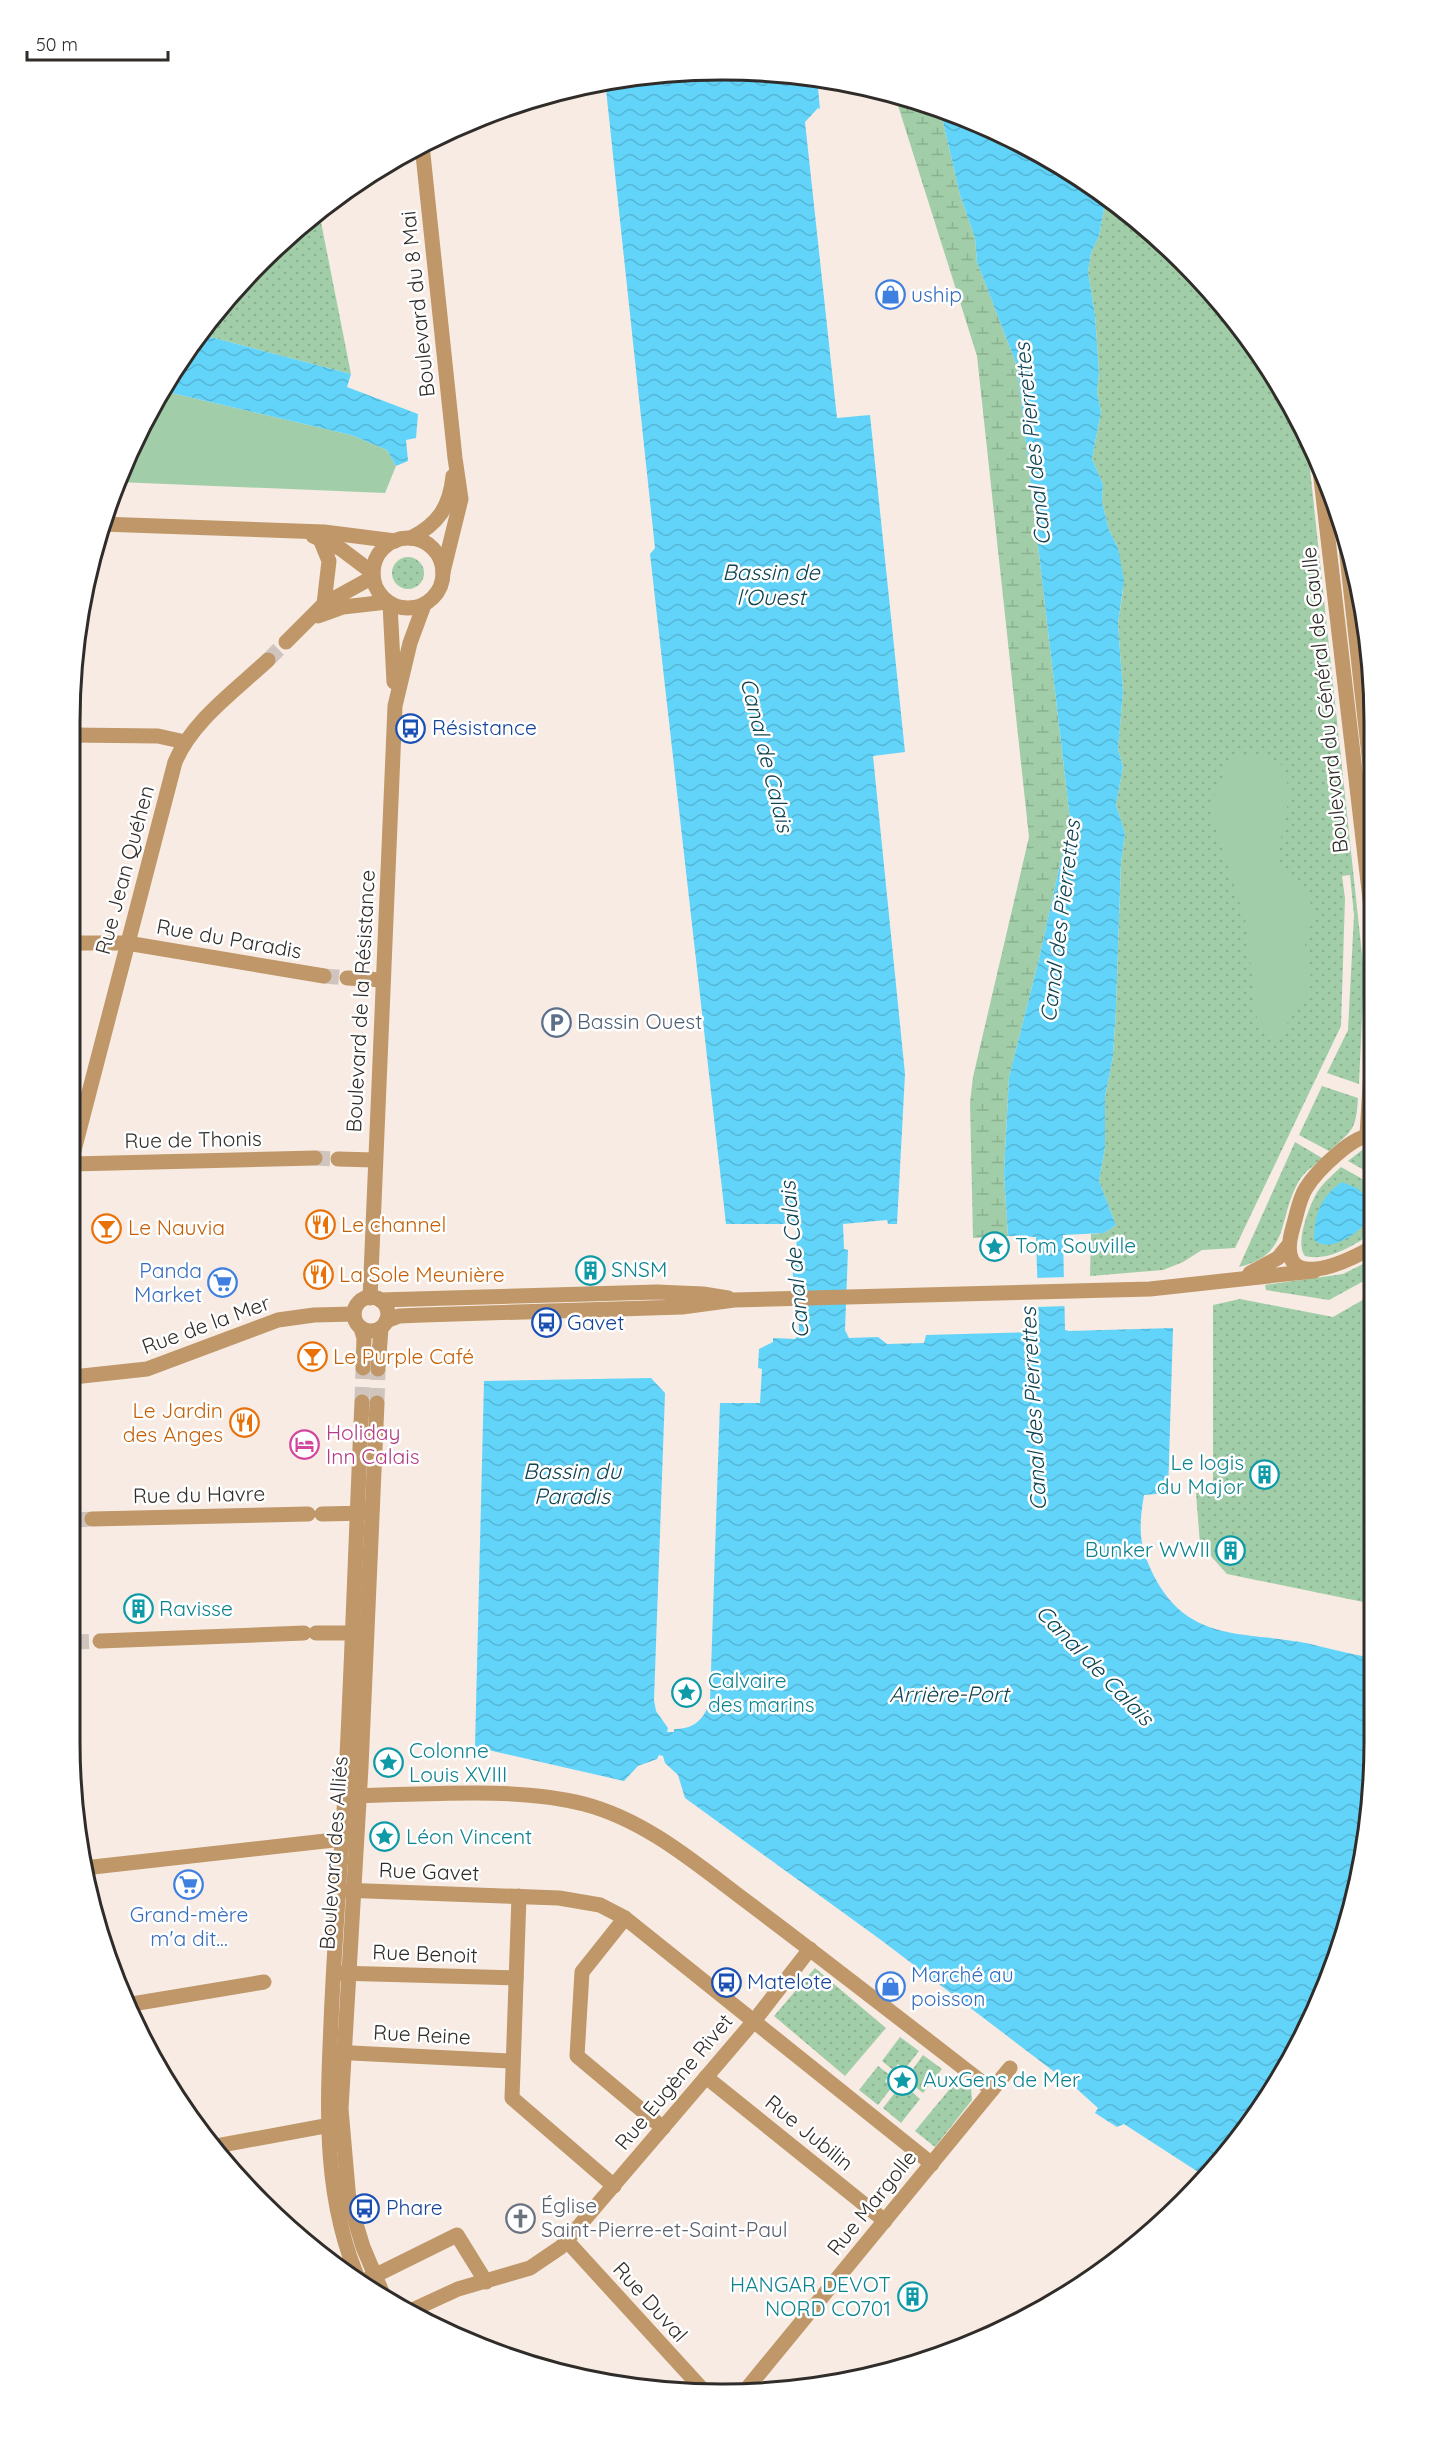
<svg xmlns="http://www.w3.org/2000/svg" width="1443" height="2463" font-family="Quicksand,sans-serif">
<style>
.grass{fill:url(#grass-dots)}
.wetland{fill:url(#wetland-marsh)}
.garden{fill:#a1cea8}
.water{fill:url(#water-waves)}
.pier{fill:#f7ebe3}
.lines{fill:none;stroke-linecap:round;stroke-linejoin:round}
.minor-tunnel{stroke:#cfc5be;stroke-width:15;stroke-dasharray:15 8;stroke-linecap:butt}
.tertiary-tunnel{stroke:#cfc5be;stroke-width:15;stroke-dasharray:15 8;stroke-linecap:butt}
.minor{stroke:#bf9768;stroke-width:15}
.tertiary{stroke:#bf9768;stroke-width:15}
.labels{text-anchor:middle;stroke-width:5;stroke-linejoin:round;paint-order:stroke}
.shop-label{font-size:21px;fill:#366cbe;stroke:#fff;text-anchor:start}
.street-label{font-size:21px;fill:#302c29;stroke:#fff}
.transit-label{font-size:21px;fill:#164399;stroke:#fff;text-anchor:start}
.service-label{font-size:21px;fill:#4e5e75;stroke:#fff;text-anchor:start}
.food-label{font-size:21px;fill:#c56008;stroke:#fff;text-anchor:start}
.culture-label{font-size:21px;fill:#0d838f;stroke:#fff;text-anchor:start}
.hotel-label{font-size:21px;fill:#b23c85;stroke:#fff;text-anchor:start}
.worship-label{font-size:21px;fill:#5b616d;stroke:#fff;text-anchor:start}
.water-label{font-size:22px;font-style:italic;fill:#114453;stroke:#fff}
.rim{fill:none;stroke:#302c29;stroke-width:3}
</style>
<defs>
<pattern id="grass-dots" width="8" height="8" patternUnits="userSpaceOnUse" patternTransform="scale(1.5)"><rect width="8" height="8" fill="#a1cea8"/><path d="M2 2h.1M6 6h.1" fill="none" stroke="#8bb191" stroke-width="1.8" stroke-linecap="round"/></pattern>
<pattern id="wetland-marsh" width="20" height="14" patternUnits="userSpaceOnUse" patternTransform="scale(1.5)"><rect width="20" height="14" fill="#a1cea8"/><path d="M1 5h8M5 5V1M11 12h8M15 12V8" fill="none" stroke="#8bb191"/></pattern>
<pattern id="water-waves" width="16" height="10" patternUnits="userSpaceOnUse" patternTransform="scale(1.5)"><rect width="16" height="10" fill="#62d4f9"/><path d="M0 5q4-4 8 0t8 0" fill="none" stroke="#55b6d5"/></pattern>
</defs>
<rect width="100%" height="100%" fill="#f7ebe3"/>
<g class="grass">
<path d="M1106,197L1183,260L1286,395L1307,441L1364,973L1359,1084L1327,1073L1348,1030L1354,915L1350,875L1342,876L1345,898L1341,1026L1235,1248L1202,1250L1183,1262L1163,1270L1090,1276L1091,1234L1104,1233L1116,1225L1099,1181L1105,1148V1097L1113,1056L1116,1008L1121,862L1125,833L1116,805L1123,767L1118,749L1123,692L1118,624L1123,590L1118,548L1109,530L1102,502L1103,484L1092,459L1101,412L1097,392L1099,373L1095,315L1088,272L1091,253L1099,236Z"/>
<path d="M319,212L351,374L199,334L260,260Z"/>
<circle cx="408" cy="573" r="16"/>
<path d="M1322,1086L1358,1098C1356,1130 1353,1130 1329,1151L1299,1135Z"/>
<path d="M1295,1142L1322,1158C1315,1165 1304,1172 1299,1181C1277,1218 1292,1254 1239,1267Z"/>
<path d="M1366,1147H1373V1175L1348,1161Z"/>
<path d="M1341,1167L1373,1185V1233C1353,1245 1329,1262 1305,1256C1294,1243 1311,1200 1320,1188C1326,1180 1334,1174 1341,1167Z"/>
<path d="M1373,1259V1276L1329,1300L1266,1290L1265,1285L1343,1274Z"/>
<path d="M1373,1294V1604L1227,1574L1200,1544L1196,1493H1213V1305L1240,1299L1333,1317Z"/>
<path d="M815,1968L886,2028L845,2076L774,2016Z"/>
<path d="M900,2037L919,2051L905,2069L898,2064L893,2070L882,2061Z"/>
<path d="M923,2055L942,2069L923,2093L912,2084L916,2078L910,2073Z"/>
<path d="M878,2066L890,2075L885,2081L892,2087L878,2105L859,2090Z"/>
<path d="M958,2079L971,2088L972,2100L935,2147L915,2131Z"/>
<path d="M909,2089L920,2099L901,2123L883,2108L897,2090L903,2096Z"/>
</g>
<path class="wetland" d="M895,96L940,109L960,195L975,238L977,262L1017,366L1070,819L1039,959L1009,1077L1004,1173L1008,1236L973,1238L970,1102L973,1077L1029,837L977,356Z"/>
<g class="garden">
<path d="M163,391L351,435L387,450L396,466L385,493L118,482Z"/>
<path d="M1255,753L1282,765L1290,793L1276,863L1309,893L1313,918L1305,944L1312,984L1277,1040L1257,1019L1246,923L1213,820V798L1232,757Z"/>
</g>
<g class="water">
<path d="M721,69L817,78L820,109L818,108L805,122L837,418L870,415L905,752L873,756L905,1074L897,1224H888L887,1220L843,1224L844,1249L848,1250L845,1330L849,1338L878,1337L887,1344L924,1343L926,1335L1039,1332L1036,1237L1008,1236L1004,1173L1009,1077L1039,959L1070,819L1017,366L977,262L975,238L960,195L940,109C991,125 1064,163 1106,197L1099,236L1091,253L1088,272L1095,315L1099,373L1097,392L1101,412L1092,459L1103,484L1102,502L1109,530L1118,548L1124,581L1118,624L1123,692L1118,749L1123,767L1116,805L1125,833L1121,862L1116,1008L1113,1056L1105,1097V1148L1099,1181L1116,1225L1104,1233L1063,1235L1065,1330L1069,1331L1173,1328L1168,1493L1144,1495C1138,1530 1139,1547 1155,1578C1190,1643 1244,1631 1306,1643C1328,1648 1350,1654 1373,1658V1785L1339,1952L1264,2104L1206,2177L1124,2124L1117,2127L1095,2113L1098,2108L1077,2089L881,1940L685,1798L678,1775L665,1763L663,1756L659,1755L657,1759L638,1766L624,1781L475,1747L484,1381L651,1378L665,1393L654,1700L656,1711L668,1728L667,1732H674V1729C695,1729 704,1719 710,1701L720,1403H760L762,1369L758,1368L759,1349L773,1342V1338L795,1339L799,1335L798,1284L797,1277H793L792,1251L797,1250L795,1224H726L650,554L655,548L605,80Z"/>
<path d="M199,334L351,374L347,387L418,414L416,438L406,440L408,461L396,466L387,450L351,435L163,391L179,359Z"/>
<path d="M1342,1182L1357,1188L1371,1201L1373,1215C1362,1230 1332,1255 1314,1240C1314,1215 1321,1196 1342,1182Z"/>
</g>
<path class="pier" d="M1068,1277L1069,1306L1035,1307L1034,1278Z"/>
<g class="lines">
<g class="minor-tunnel">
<path d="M268,660L286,642"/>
<path d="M324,976L347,978"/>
<path d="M315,1158L338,1159"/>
<path d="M74,1520L92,1519"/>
<path d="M74,1642L100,1641"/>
</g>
<g class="tertiary-tunnel">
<path d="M362,1402L363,1368"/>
<path d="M377,1403L378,1369"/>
</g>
<g class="minor">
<path d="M101,524L324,532L395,541"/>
<path d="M313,536L341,549L373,573"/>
<path d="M320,539L329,561L324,604"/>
<path d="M318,616L343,607L387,602"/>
<path d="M286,642L324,604L373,577"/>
<path d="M71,735L158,736L185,742"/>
<path d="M71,943H127L324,976"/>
<path d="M347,978L383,980"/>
<path d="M72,1158L175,762C192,721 236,690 268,660"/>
<path d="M338,1159L374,1160"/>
<path d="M72,1164L315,1158"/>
<path d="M322,1514L369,1513"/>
<path d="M92,1519L308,1514"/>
<path d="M316,1633H364"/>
<path d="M100,1641L304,1633"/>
<path d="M348,1796C419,1795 515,1786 584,1804C649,1821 701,1868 754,1907C834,1967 913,2029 992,2090"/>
<path d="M84,1868L352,1838"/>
<path d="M341,1890L559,1898L600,1905L625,1918L932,2164"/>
<path d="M519,1896L512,2098L614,2186"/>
<path d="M625,1918L582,1972L577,2056L663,2128"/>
<path d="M336,1973L516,1978"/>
<path d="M126,2005L264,1982"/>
<path d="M332,2052L512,2061"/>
<path d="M706,2077L885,2221"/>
<path d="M211,2147L341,2123"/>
<path d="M567,2241L704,2391"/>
<path d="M364,2281L457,2235L486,2282"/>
<path d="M408,2312L458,2289L530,2268L561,2247L754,2021L810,1949"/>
<path d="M744,2392L1010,2068"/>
</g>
<g class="tertiary">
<path d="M422,145L455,458L461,499L443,572"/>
<path d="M1320,470L1373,925"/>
<circle cx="408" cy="573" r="35"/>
<path d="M411,538C438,524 450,507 453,476"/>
<path d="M1345,538L1373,792"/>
<path d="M390,604L394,682"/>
<path d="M1367,1135L1373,1037"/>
<path d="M1373,1136C1354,1133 1316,1172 1306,1188C1299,1199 1297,1214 1293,1227C1273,1295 1341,1265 1373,1247"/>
<path d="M1250,1273L1278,1258L1287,1247"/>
<circle cx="371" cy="1314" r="17"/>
<path d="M370,1298L395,706L410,643L424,605"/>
<path d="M380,1300L657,1292L703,1294L728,1298"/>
<path d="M386,1321L399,1316L423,1315L682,1307L734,1300L1150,1289L1314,1271"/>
<path d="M361,1328L364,1338L363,1368"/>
<path d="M378,1369L381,1328"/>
<path d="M73,1377L147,1369L278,1320L314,1315L354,1314"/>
<path d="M377,1403L361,1767L341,2109L349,2201L363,2247L385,2299"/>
<path d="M361,2285C323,2201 327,2113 331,2023C334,1947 340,1872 345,1796C352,1665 356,1533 362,1402"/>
</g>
</g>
<defs>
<symbol id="shop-ring" viewBox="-11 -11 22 22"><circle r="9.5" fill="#fff" stroke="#3f7fe0" stroke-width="1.5"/><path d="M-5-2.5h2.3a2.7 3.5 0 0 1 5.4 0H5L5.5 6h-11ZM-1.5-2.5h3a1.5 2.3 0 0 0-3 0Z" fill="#3f7fe0"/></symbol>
<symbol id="bus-ring" viewBox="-11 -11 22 22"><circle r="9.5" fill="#fff" stroke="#1a4fb4" stroke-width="1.5"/><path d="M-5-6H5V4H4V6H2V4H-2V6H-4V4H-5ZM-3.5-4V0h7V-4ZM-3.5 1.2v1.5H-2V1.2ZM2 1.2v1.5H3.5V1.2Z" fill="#1a4fb4"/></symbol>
<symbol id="parking-ring" viewBox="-11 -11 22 22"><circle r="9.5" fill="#fff" stroke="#5c6f8a" stroke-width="1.5"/><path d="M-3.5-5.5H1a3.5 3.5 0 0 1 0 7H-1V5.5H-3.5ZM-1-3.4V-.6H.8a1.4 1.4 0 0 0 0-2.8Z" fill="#5c6f8a"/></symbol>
<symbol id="restaurant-ring" viewBox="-11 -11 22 22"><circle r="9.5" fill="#fff" stroke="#e8710a" stroke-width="1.5"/><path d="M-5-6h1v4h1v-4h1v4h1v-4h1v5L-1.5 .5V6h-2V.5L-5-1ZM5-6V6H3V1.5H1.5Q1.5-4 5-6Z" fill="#e8710a"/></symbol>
<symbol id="bar-ring" viewBox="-11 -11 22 22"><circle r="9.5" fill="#fff" stroke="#e8710a" stroke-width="1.5"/><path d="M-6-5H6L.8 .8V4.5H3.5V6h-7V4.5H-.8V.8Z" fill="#e8710a"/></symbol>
<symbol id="sight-ring" viewBox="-11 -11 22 22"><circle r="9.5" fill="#fff" stroke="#0f9aa8" stroke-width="1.5"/><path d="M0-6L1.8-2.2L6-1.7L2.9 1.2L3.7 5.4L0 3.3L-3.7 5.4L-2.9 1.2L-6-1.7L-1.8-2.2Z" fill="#0f9aa8"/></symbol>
<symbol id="building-ring" viewBox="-11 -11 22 22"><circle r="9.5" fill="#fff" stroke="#0f9aa8" stroke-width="1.5"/><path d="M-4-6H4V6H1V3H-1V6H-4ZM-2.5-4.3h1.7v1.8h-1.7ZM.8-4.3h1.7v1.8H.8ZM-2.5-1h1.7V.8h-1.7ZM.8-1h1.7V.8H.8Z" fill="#0f9aa8"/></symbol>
<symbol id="supermarket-ring" viewBox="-11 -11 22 22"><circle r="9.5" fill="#fff" stroke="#3f7fe0" stroke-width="1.5"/><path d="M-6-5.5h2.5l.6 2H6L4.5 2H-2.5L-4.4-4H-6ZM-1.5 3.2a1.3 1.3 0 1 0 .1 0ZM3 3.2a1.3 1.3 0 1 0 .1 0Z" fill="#3f7fe0"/></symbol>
<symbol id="hotel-ring" viewBox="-11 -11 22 22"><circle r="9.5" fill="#fff" stroke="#d1479c" stroke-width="1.5"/><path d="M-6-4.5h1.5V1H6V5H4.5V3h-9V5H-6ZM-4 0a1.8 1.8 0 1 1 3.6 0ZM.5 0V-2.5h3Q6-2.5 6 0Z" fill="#d1479c"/></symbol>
<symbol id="church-ring" viewBox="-11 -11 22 22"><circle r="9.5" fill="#fff" stroke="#6b7280" stroke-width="1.5"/><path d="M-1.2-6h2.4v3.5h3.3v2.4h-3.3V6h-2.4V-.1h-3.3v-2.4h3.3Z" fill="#6b7280"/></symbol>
</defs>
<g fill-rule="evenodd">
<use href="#shop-ring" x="874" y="278" width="33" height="33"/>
<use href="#bus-ring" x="394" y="712" width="33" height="33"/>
<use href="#parking-ring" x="540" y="1006" width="33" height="33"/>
<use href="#restaurant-ring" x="304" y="1208" width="33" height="33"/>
<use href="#bar-ring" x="90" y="1212" width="33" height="33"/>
<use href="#sight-ring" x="978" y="1230" width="33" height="33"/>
<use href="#building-ring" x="574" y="1254" width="33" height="33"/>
<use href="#restaurant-ring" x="302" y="1258" width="33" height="33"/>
<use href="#supermarket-ring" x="206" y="1266" width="33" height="33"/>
<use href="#bus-ring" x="530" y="1306" width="33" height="33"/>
<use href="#bar-ring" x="296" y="1340" width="33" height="33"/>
<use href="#restaurant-ring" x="228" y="1406" width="33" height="33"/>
<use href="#hotel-ring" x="288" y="1428" width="33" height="33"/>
<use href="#building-ring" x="1248" y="1458" width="33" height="33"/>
<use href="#building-ring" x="1214" y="1534" width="33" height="33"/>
<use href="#building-ring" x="122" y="1592" width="33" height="33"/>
<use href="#sight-ring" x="670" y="1676" width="33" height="33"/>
<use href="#sight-ring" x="372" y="1746" width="33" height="33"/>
<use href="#sight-ring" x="368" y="1820" width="33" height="33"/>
<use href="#supermarket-ring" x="172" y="1868" width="33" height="33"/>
<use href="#bus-ring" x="710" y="1966" width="33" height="33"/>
<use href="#shop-ring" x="874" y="1970" width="33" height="33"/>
<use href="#sight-ring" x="886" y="2064" width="33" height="33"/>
<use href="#bus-ring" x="348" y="2192" width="33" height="33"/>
<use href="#church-ring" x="504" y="2202" width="33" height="33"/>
<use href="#building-ring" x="896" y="2280" width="33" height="33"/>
</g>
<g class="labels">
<g class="shop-label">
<text x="911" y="302">uship</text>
<text x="202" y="1278" text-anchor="end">Panda<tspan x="202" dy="24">Market</tspan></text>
<text x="189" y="1922" text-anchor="middle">Grand-mère<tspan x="189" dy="24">m'a dit...</tspan></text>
<text x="911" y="1982">Marché au<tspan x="911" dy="24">poisson</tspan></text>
</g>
<g class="street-label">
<text transform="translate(418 304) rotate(-96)" y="7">Boulevard du 8 Mai</text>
<text transform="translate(1325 700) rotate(-96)" y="7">Boulevard du Général de Gaulle</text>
<text transform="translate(125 870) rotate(-75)" y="7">Rue Jean Quéhen</text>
<text transform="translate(229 939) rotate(10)" y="7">Rue du Paradis</text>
<text transform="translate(361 1001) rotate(-87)" y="7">Boulevard de la Résistance</text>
<text transform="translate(193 1140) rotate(-1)" y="7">Rue de Thonis</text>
<text transform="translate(206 1325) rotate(-20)" y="7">Rue de la Mer</text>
<text transform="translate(199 1495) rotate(-1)" y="7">Rue du Havre</text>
<text transform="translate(334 1853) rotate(-86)" y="7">Boulevard des Alliés</text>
<text transform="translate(429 1872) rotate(2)" y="7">Rue Gavet</text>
<text transform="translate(425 1954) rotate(2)" y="7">Rue Benoit</text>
<text transform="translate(422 2035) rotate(3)" y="7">Rue Reine</text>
<text transform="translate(674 2082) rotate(-50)" y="7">Rue Eugène Rivet</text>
<text transform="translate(809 2133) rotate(39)" y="7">Rue Jubilin</text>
<text transform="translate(872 2203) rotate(-51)" y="7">Rue Margolle</text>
<text transform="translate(650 2302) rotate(48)" y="7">Rue Duval</text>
</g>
<g class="transit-label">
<text x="432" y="735">Résistance</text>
<text x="567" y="1330">Gavet</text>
<text x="747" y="1989">Matelote</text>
<text x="386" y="2215">Phare</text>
</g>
<g class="service-label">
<text x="577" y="1029">Bassin Ouest</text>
</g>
<g class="food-label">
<text x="341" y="1232">Le channel</text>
<text x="128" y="1235">Le Nauvia</text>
<text x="339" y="1282">La Sole Meunière</text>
<text x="333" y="1364">Le Purple Café</text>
<text x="223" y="1418" text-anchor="end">Le Jardin<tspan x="223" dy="24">des Anges</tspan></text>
</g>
<g class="culture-label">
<text x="1015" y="1253">Tom Souville</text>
<text x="611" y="1277">SNSM</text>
<text x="1244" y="1470" text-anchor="end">Le logis<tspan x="1244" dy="24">du Major</tspan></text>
<text x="1210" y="1557" text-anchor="end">Bunker WWII</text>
<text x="159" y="1616">Ravisse</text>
<text x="708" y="1688">Calvaire<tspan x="708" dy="24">des marins</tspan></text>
<text x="409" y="1758">Colonne<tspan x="409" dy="24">Louis XVIII</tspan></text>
<text x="406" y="1844">Léon Vincent</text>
<text x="923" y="2087">AuxGens de Mer</text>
<text x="891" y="2292" text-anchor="end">HANGAR DEVOT<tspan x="891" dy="24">NORD CO701</tspan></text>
</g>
<g class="hotel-label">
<text x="326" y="1440">Holiday<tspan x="326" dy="24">Inn Calais</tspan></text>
</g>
<g class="worship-label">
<text x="541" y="2213">Église<tspan x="541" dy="24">Saint-Pierre-et-Saint-Paul</tspan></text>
</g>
<g class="water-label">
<text transform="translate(1032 444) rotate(-96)" y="8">Canal des Pierrettes</text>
<text x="771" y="580">Bassin de<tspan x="771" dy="25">l'Ouest</tspan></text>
<text transform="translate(767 755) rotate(76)" y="8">Canal de Calais</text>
<text transform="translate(1060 921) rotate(-83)" y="8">Canal des Pierrettes</text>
<text transform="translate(794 1260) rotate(-95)" y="8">Canal de Calais</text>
<text transform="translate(1033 1409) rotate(-93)" y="8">Canal des Pierrettes</text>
<text x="572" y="1479">Bassin du<tspan x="572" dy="25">Paradis</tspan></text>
<text transform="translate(1095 1665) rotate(46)" y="8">Canal de Calais</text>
<text x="949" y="1702">Arrière-Port</text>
</g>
</g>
<path d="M0 0H1443V2463H0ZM722 80H722A642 642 0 0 1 1364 722V1742A642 642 0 0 1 722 2384H722A642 642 0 0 1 80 1742V722A642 642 0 0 1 722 80Z" fill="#fff" fill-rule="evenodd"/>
<path class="rim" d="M722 80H722A642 642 0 0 1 1364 722V1742A642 642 0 0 1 722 2384H722A642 642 0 0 1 80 1742V722A642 642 0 0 1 722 80Z"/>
<path d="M27 51v9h141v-9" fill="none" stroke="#302c29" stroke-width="3"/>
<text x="36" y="51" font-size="18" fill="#302c29" stroke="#ffffff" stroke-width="4.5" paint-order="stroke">50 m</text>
</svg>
